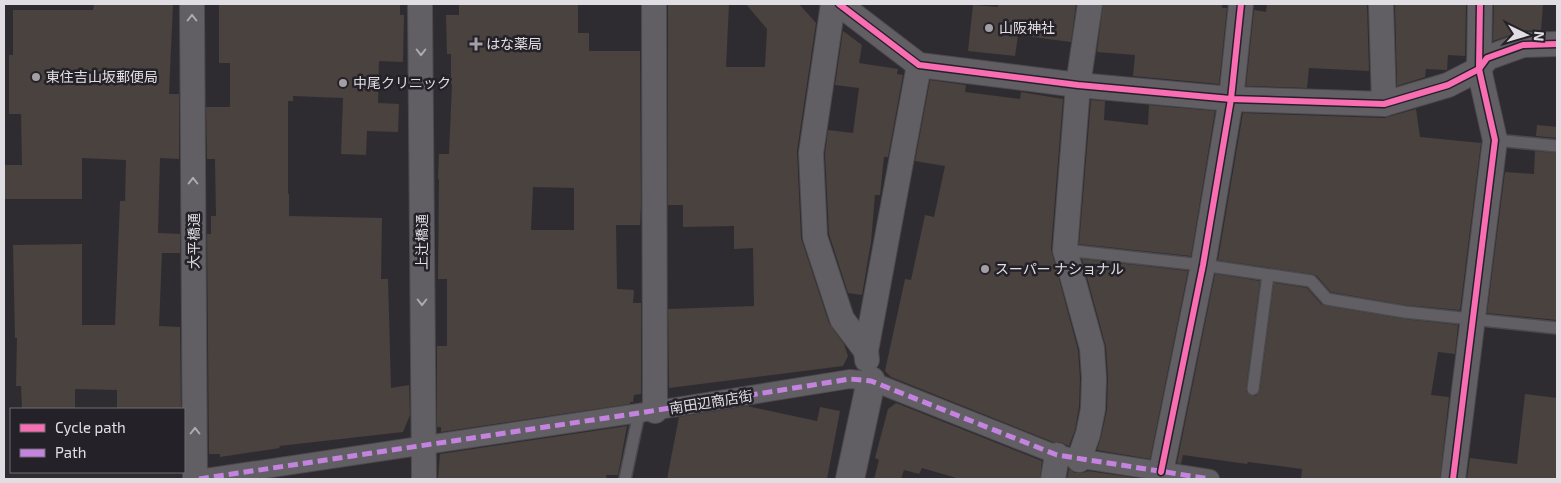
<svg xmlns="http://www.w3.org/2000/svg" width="1561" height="483" font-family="'Exo 2','Noto Sans JP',sans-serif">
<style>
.building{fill:#49423e;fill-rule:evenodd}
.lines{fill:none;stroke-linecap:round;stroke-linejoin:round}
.service-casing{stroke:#4c494d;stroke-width:14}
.pedestrian-casing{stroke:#4c494d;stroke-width:20}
.minor-casing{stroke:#4c494d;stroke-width:26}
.tertiary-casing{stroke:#4c494d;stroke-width:30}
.service{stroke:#615f63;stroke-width:11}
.pedestrian{stroke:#615f63;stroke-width:18}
.minor{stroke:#615f63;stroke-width:24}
.tertiary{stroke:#615f63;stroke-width:28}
.quiet{stroke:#c483df;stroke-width:5;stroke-dasharray:10 5;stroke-linecap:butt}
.cycleway-casing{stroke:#252128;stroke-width:9}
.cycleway{stroke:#f96db3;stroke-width:6}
.oneway{stroke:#adabb0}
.poi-dot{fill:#a2a0a5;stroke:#252128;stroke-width:2}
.labels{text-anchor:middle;stroke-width:5;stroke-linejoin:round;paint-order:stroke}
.poi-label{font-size:14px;fill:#e0dee3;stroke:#252128;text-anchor:start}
.street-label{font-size:14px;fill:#e0dee3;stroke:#252128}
</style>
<rect width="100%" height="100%" fill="#2f2c31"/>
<g class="building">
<path d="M94,4H173L169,94H179V159L160,158L158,233L180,234V253H162L159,326L180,327L181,409H117V390L75,389V409H22L21,386H16L17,338H15L13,245L82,244V325H115L120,201H125L126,160L82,158V199H4V165H22L21,114H9V55H13V10H93Z"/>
<path d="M219,4H400V15H404L403,62L379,61L378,103L399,104L398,132L367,131L366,155L341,154L343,98L293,96V101H288V194H289V216L382,218L381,279H388L391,388L409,385L410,415L403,432L279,446L280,448L220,457V454H209L207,234H211V216H216L215,159H207L206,107H230V63H219Z"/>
<path d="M459,4H578V33H589V51H640L641,205L640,225H616L617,289L634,290L633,303H641V394L634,395L633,402H630V404L441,432V427H437V346H447V279H438L439,179H438L439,154H449L452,84H451V54H447L446,15H459ZM533,187L574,188V230H531Z"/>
<path d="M668,4H729L726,67H765L767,29L746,4H799L816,23L797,151L801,238L829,323L844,344L848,356L843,366L669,388L668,309L754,306L753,248L734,249V226L683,227V205H668Z"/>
<path d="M998,4H1076L1071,42L1018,35L1015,56L968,51L973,5L998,7Z"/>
<path d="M1103,4H1222V8H1227L1219,84L1133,76L1135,55L1097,52Z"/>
<path d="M1267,4H1367L1369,71L1309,68L1307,88L1246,86L1254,10L1266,12Z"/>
<path d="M1395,4H1466L1465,56L1448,55L1447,70L1426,69L1425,77L1397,86Z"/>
<path d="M1494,4H1543L1541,31L1516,30V33L1493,41Z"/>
<path d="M843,31L862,45L859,63L898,69L897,74L903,75L888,157H884L880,195H875L871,242L862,295L848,293L829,234L825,154L828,130L853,133L859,88L835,85Z"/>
<path d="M930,80L966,85L965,92L1020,99L1021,92L1063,99L1051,249L1078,350L1080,378L1079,407L1075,430L1069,446L1060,442H1053L891,377L885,371L905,279L911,280L925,215L934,217L945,166L915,161Z"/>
<path d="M1091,100L1105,101L1104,120L1148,125L1149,105L1215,111L1191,256L1079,244Z"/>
<path d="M1416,109L1420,137L1481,143L1460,310L1406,305L1331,292L1317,276L1312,274L1218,260L1243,113L1384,118Z"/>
<path d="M1537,125L1557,127V138L1536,136Z"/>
<path d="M1535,151L1557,153V320L1487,313L1505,172L1534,174Z"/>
<path d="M1082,259L1188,271L1150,459L1097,450L1101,437L1107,410L1108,377L1106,347Z"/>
<path d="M1215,274L1260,281L1246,388V392L1252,396H1256L1260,390L1274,283L1307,288L1321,304L1326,306L1404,319L1458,325L1455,354L1438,352L1431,395L1449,397L1440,479H1301L1302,469L1248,462L1247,464L1183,455L1181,464L1177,463Z"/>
<path d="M1525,394L1557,398V479H1467L1470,458L1517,464Z"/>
<path d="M896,403L1042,461L1040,479H960L922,468L919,474L904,470L901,479H874L879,460L875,458L888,409Z"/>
<path d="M747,406L817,421L820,407L840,411L827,479H667L679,417Z"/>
<path d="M627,426L618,475H606L607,479H438L440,454Z"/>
<path d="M1069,469L1075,473H1082L1088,471L1143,479H1067Z"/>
</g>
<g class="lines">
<defs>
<g id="service">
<path d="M1495,140L1557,146"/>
<path d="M1065,250L1203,265L1311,281L1327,299L1405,312L1557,328"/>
<path d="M1253,389L1268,275"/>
<path d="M625,479L639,413"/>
</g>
<path id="pedestrian" d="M199,479L639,413L850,379L871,381L1057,455L1210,479"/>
<g id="minor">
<path d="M192,4L195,479"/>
<path d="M420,4L424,479"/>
<path d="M654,4L655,411"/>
<path d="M833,4L811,153L815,237L842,319L866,351"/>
<path d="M839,4L919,65L1078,85L1231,99L1384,104L1448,85L1479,69L1487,58L1523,45L1557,44"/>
<path d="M1381,4L1384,104"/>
<path d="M867,360L866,351L919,65"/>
<path d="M1079,460L1088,434L1093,409L1094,378L1092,348L1065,250L1078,85L1090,4"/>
<path d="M1161,472L1203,265L1231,99L1241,4"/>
<path d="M1053,479L1057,455"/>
<path d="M1453,479L1495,140L1479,69L1480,4"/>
</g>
<path id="tertiary" d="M850,479L871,381"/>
</defs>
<use href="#service" class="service-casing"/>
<use href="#pedestrian" class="pedestrian-casing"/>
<use href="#minor" class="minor-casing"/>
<use href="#tertiary" class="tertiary-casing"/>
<use href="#service" class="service"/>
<use href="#pedestrian" class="pedestrian"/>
<use href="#minor" class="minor"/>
<use href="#tertiary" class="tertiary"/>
<path class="quiet" d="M199,479L639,413L850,379L871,381L1057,455L1210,479"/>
<defs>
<g id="cycleway">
<path d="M839,4L919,65L1078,85L1231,99L1384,104L1448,85L1479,69L1487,58L1523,45L1557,44"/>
<path d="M1161,472L1203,265L1231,99L1241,4"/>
<path d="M1453,479L1495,140L1479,69L1480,4"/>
</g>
</defs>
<use href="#cycleway" class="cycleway-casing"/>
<use href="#cycleway" class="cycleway"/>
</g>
<defs><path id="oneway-chevron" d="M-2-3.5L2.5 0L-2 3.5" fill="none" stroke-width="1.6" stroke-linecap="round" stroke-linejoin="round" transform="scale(1.25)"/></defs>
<g class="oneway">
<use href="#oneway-chevron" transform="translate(192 18) rotate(-90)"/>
<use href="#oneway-chevron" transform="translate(421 52) rotate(90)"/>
<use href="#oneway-chevron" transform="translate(193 181) rotate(-90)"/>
<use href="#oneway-chevron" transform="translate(422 302) rotate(90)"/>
<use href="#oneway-chevron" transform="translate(195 431) rotate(-90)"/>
</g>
<g class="poi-dot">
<circle cx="989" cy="28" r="5"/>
<path d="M473.5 36.5h5v5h5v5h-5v5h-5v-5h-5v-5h5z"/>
<circle cx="36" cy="77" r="5"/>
<circle cx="343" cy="83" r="5"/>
<circle cx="985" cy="269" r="5"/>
</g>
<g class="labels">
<g class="poi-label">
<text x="999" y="33">山阪神社</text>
<text x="486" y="49">はな薬局</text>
<text x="46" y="82">東住吉山坂郵便局</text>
<text x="353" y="88">中尾クリニック</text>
<text x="995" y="274">スーパー ナショナル</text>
</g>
<g class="street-label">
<text transform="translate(194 241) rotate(-90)" y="5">大平橋通</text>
<text transform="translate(422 242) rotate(-90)" y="5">上辻橋通</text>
<text transform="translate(711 402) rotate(-9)" y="5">南田辺商店街</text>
</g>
</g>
<rect width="1561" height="483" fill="none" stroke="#e0dee3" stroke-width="10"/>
<rect x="10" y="408" width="175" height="65" fill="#252128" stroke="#706d73"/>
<rect x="20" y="424" width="25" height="8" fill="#f96db3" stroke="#706d73"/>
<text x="55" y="433" font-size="15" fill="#e0dee3">Cycle path</text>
<rect x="20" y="449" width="25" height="8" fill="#c483df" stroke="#706d73"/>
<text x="55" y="458" font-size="15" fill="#e0dee3">Path</text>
<g transform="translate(1526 35) rotate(95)" stroke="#252128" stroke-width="4" paint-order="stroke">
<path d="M0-4L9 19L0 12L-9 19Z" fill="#e0dee3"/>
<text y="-8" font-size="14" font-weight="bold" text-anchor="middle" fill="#e0dee3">N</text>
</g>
</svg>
